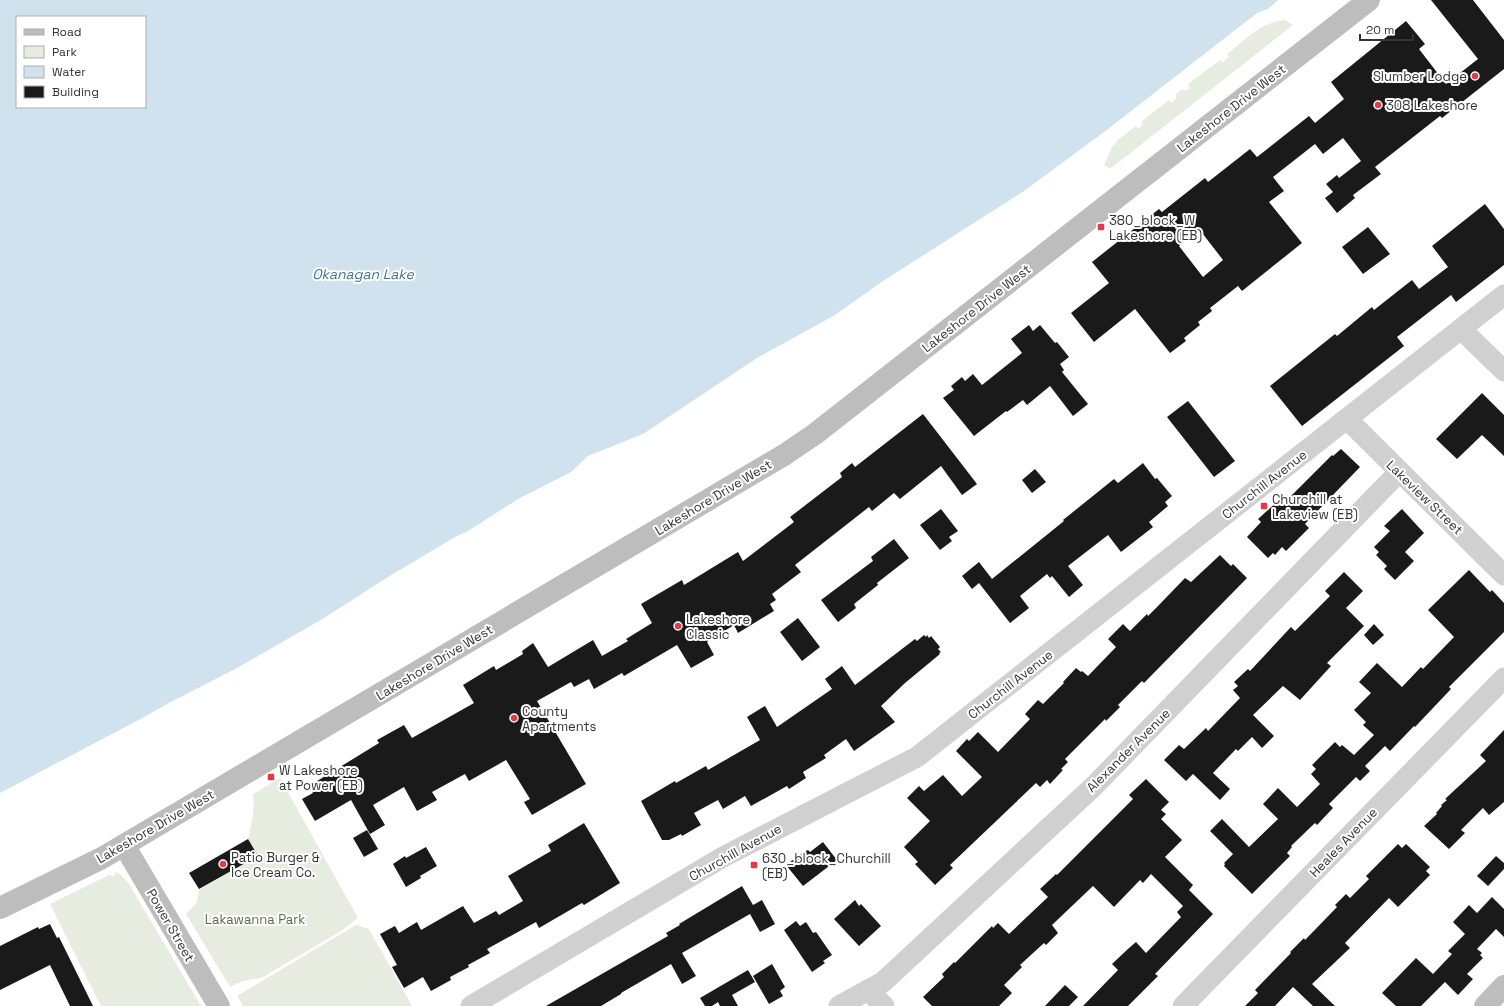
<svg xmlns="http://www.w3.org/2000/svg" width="1504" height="1006" font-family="'Space Grotesk',sans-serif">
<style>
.green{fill:#e6ecdf}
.water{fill:#cfe2ee;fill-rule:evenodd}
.building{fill:#1a1a1a;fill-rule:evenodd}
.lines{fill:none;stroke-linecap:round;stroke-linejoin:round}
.street{stroke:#d0d0d0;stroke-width:21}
.secondary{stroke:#bdbdbd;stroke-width:22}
.poi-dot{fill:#e63946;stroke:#fff;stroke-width:1.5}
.labels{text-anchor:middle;stroke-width:4;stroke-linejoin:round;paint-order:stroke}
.poi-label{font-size:13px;fill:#333;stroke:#fff;text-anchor:start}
.street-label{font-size:13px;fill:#333;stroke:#fff}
.park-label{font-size:13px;fill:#56703f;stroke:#fff}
.water-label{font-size:14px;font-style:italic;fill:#3f7597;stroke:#fff}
</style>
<rect width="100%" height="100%" fill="#fff"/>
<g class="green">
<path d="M1285,20L1293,25L1110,169L1104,165L1112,147L1119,139L1136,126L1138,129L1143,124L1141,122L1169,100L1171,103L1177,98L1175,95L1182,89L1184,91L1190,88L1188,84L1220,60L1223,62L1229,57L1227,54C1245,40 1261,22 1285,20Z"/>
<path d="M280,778L358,918L341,931L261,978L243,981L230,987L186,914L197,902L199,890L257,856L248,839C252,824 255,809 253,794Z"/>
<path d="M116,872L121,875L129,884L201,1006H101L50,904L103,878L109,875L114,876Z"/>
<path d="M356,925L369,929L412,1006H243L237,996Z"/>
</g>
<path class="water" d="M0,0H1278L1268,9L1257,13L1108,129L1024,191L883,281L835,315L757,358L643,434L588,456L571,472L518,499L468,531L455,537L388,577L324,618L237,668L167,704L146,716L0,793ZM17,17H145V107H17Z"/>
<g class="building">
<path d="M1431,0H1473L1504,40V69L1442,118L1440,116L1375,167L1381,174L1353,195L1355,198L1337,213L1325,198L1333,192L1326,184L1337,175L1339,178L1361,161L1343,138L1323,154L1315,144L1273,177L1284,191L1269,202L1302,243L1242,291L1238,286L1210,308L1212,311L1198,322L1200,325L1184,338L1186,341L1170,353L1135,309L1094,342L1071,313L1109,283L1092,262L1159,209L1162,212L1205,178L1208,182L1250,149L1257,157L1309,116L1315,123L1344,99L1331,82L1406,21L1425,44L1419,49L1446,84L1478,59ZM1199,229L1223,260L1203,277L1179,246Z"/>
<path d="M1485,204L1504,229V265L1456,302L1451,295L1397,337L1404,346L1302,426L1270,386L1335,334L1337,336L1372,307L1374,310L1412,280L1419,289L1448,267L1432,246Z"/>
<path d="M1368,227L1390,254L1363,274L1342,247Z"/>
<path d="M1029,325L1033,331L1040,325L1055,343L1057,342L1069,357L1060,364L1064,370L1062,372L1088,404L1073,416L1050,386L1027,405L1023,400L1007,412L1006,411L974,436L943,398L954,390L951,386L962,377L965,381L973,374L982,385L1022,353L1011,339Z"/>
<path d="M1482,393L1504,415V456L1482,435L1457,459L1436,439Z"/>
<path d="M1188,401L1235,461L1214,477L1167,417Z"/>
<path d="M923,414L977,484L962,495L941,466L900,499L894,493L872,511L869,507L795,565L801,572L772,594L776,600L770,604L774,611L738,633L734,625L707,642L714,655L691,668L677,645L624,676L622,673L594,689L589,679L574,687L571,682L537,701L586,784L532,815L524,802L530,799L506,760L469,781L465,774L432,792L437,800L417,811L404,787L373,805L385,825L370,834L351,800L315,821L302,799L313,793L309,786L379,743L377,740L404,725L412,738L474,703L463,685L494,666L496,670L523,654L522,651L533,643L548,667L593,640L602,656L628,641L626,639L652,623L641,604L682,580L684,585L738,552L743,561L794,522L790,517L842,477L840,473L852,463L855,467Z"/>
<path d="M1341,449L1360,467L1305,524L1309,528L1286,551L1282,547L1275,555L1273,553L1268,558L1247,537L1261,522L1258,519L1279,500L1283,504L1332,455L1333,456Z"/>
<path d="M1143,463L1155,479L1157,478L1172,496L1165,502L1168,506L1149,522L1153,527L1121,552L1108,535L1068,566L1083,585L1069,597L1052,576L1050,578L1047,574L1020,596L1029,608L1010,623L979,583L972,589L962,576L979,562L992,579L1064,521L1063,520L1114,479L1118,483Z"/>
<path d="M1035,469L1046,482L1032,493L1022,480Z"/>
<path d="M941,509L958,531L949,537L952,541L940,550L920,525Z"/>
<path d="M1402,509L1424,533L1405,552L1414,561L1395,580L1384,569L1387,566L1376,555L1379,552L1374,547L1390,531L1384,526Z"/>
<path d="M894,539L909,558L877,583L878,585L854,604L856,608L838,622L821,600L873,561L871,557Z"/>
<path d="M1220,555L1231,566L1233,564L1247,578L1144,683L1142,681L1118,705L1120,707L1106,721L1105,719L1065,759L1068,762L1061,769L1063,770L1050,784L1047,780L1040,787L1036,783L950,865L953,868L935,885L915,864L918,862L904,847L930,821L907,798L919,786L924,791L943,775L962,796L982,777L956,751L967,739L969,741L978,732L998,752L1030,719L1025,714L1038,700L1043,704L1064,683L1063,682L1076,668L1081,672L1082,671L1088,676L1116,647L1108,639L1123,624L1130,631L1147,614L1148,616L1158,606L1185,578L1191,582Z"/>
<path d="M1469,570L1490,592L1492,590L1504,603V632L1449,687L1451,689L1415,727L1414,726L1390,751L1385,746L1365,766L1370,771L1360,781L1356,777L1329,804L1333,808L1317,825L1315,823L1291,846L1292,847L1287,853L1290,856L1252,894L1224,866L1225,864L1224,863L1233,854L1210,831L1222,819L1249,847L1278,819L1263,804L1278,788L1297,807L1320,784L1311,774L1316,769L1312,765L1335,742L1340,747L1342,745L1354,755L1374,735L1363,725L1366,722L1354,710L1371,693L1359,682L1377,663L1402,687L1421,667L1423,669L1454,637L1428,610Z"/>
<path d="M1344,572L1363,591L1346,608L1364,626L1327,663L1331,666L1300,700L1283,686L1253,715L1274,736L1262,748L1252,737L1238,751L1236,749L1213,773L1230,789L1220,800L1193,774L1186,781L1164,760L1179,745L1184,749L1206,728L1208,731L1240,698L1233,690L1238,686L1234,682L1248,669L1250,671L1291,627L1295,631L1330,596L1325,591Z"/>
<path d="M798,618L820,647L802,661L780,632Z"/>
<path d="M1374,624L1384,635L1373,645L1364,635Z"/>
<path d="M924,635L926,637L927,635L929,638L931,636L940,647L938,649L941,652L939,653L940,654L905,683L881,706L895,722L854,751L846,739L824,755L826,758L803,772L806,778L789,789L787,786L751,806L745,796L723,809L718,800L694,813L701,825L682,836L681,834L669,840H662L641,801L675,781L676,783L706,766L708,770L760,740L747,717L765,706L777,727L832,689L825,679L842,666L855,685L915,639L917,641Z"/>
<path d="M1504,730V802L1489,815L1483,808L1461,830L1465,833L1449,849L1424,826L1437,814L1436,813L1442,806L1441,805L1447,800L1445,799L1486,761L1480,755Z"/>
<path d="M1146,779L1169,802L1161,810L1166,814L1161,819L1182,840L1165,857L1193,885L1189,890L1213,914L1155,974L1158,976L1128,1006H1083L1118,970L1112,964L1129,948L1136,942L1146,953L1181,917L1177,912L1183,906L1151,874L1143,883L1140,880L1114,907L1093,886L1052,925L1058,933L1046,945L1044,943L1020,965L1022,967L1004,985L1012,993L999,1006H932L923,997L944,977L942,974L954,962L955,963L992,926L993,928L998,923L1009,934L1048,897L1040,889L1056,874L1057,875L1133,799L1129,795Z"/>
<path d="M584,823L620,883L584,905L582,903L539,928L536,922L487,949L490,953L468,965L469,967L450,977L451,980L431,991L423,977L404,988L392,967L397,965L380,934L395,926L399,933L417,922L421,930L463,906L474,923L496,911L499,915L523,901L508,876L551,851L548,845Z"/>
<path d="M367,830L378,849L364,857L353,838Z"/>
<path d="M248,839L258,856L199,889L189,873Z"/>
<path d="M823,842L837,860L803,886L786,865L804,852L808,850L810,852Z"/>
<path d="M1398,844L1402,848L1406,844L1430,867L1426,871L1430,875L1398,907L1389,898L1345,943L1350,948L1312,984L1335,1006H1313L1293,987L1275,1006H1245L1258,993L1255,990L1291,953L1290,952L1304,938L1305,940L1337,907L1335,905L1346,894L1350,898L1369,879L1366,876Z"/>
<path d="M426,847L437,866L420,876L421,878L406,887L393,864L405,856L406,858Z"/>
<path d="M1496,856L1504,863V869L1488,886L1477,876Z"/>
<path d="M742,886L753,905L762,900L775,924L760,932L750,914L682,953L696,976L682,984L671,964L621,993V994L601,1006H546L668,936L666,933L680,925L679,924Z"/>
<path d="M1492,897L1504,909V937L1496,929L1477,949L1482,953L1480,955L1483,958L1467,974L1473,979L1458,995L1445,982L1421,1006H1396L1382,993L1416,958L1433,974L1452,954L1448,951L1465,934L1453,922L1469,905L1477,913Z"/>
<path d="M855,900L859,906L861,904L881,926L859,946L834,919Z"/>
<path d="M796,921L800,926L806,922L813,933L816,932L832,955L823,961L825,963L812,972L784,930Z"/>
<path d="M50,924L57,938L59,937L93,1006H70L50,965L0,990V946L38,927L39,929Z"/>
<path d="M772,964L785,987L780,991L783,996L769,1004L753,976Z"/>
<path d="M748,970L755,982L732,995L738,1006H720L718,1002L712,1006H705L700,998Z"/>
<path d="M1065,985L1078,997L1069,1006H1045Z"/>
</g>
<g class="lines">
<g class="street">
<path d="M1461,329L1504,371"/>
<path d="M1347,419L1504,575"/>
<path d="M868,990L884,1006"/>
<path d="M471,1006L723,857L917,757L1504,295"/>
<path d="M839,1006L883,982L1094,786L1399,472"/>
<path d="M1183,1006L1504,678"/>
</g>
<g class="secondary">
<path d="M124,845L219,1006"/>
<path d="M0,908L102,858L784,455L815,434L1369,0"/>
<path d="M1485,1006L1504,986"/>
</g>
</g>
<g class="poi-dot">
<circle cx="1475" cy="76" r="4"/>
<circle cx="1378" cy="105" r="4"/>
<rect x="1097" y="223" width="8" height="8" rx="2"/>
<rect x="1260" y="502" width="8" height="8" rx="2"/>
<circle cx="678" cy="626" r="4"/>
<circle cx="514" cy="718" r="4"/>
<rect x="267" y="773" width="8" height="8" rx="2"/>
<circle cx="223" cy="864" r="4"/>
<rect x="750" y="861" width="8" height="8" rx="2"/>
</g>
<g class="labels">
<g class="poi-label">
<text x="1467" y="81" text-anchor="end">Slumber Lodge</text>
<text x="1386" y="110">308 Lakeshore</text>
<text x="1109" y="225">380_block_W<tspan x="1109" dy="15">Lakeshore (EB)</tspan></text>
<text x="1272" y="504">Churchill at<tspan x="1272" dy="15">Lakeview (EB)</tspan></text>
<text x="686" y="624">Lakeshore<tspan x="686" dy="15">Classic</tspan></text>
<text x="522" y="716">County<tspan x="522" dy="15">Apartments</tspan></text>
<text x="279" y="775">W Lakeshore<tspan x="279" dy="15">at Power (EB)</tspan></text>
<text x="231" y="862">Patio Burger &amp;<tspan x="231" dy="15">Ice Cream Co.</tspan></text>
<text x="762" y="863">630_block_Churchill<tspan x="762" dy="15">(EB)</tspan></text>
</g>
<g class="street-label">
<text transform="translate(1231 108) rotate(-38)" y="5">Lakeshore Drive West</text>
<text transform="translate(976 308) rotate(-38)" y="5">Lakeshore Drive West</text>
<text transform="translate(1264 484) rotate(-38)" y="5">Churchill Avenue</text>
<text transform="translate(713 497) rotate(-31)" y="5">Lakeshore Drive West</text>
<text transform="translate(1425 497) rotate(44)" y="5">Lakeview Street</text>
<text transform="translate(434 662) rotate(-31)" y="5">Lakeshore Drive West</text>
<text transform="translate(1010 684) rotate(-38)" y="5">Churchill Avenue</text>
<text transform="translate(1128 750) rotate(-45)" y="5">Alexander Avenue</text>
<text transform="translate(155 826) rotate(-30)" y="5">Lakeshore Drive West</text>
<text transform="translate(1343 842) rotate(-46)" y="5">Heales Avenue</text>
<text transform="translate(735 852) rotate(-29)" y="5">Churchill Avenue</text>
<text transform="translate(171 925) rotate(60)" y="5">Power Street</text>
</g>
<g class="park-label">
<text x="255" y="924">Lakawanna Park</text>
</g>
<g class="water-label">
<text x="363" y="279">Okanagan Lake</text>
</g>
</g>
<rect x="16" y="16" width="130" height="92" fill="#ffffff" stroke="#adadad"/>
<rect x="24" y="29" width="20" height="6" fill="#bdbdbd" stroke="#adadad"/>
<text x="52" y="36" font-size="12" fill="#333333">Road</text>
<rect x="24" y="46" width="20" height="12" fill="#e6ecdf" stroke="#adadad"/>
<text x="52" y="56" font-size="12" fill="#333333">Park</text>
<rect x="24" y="66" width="20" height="12" fill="#cfe2ee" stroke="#adadad"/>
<text x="52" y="76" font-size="12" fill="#333333">Water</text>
<rect x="24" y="86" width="20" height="12" fill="#1a1a1a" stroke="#adadad"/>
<text x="52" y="96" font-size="12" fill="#333333">Building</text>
<path d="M1360 34v6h53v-6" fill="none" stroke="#333333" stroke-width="2"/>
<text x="1366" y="34" font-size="12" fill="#333333" stroke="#ffffff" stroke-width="3" paint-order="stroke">20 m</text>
</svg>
